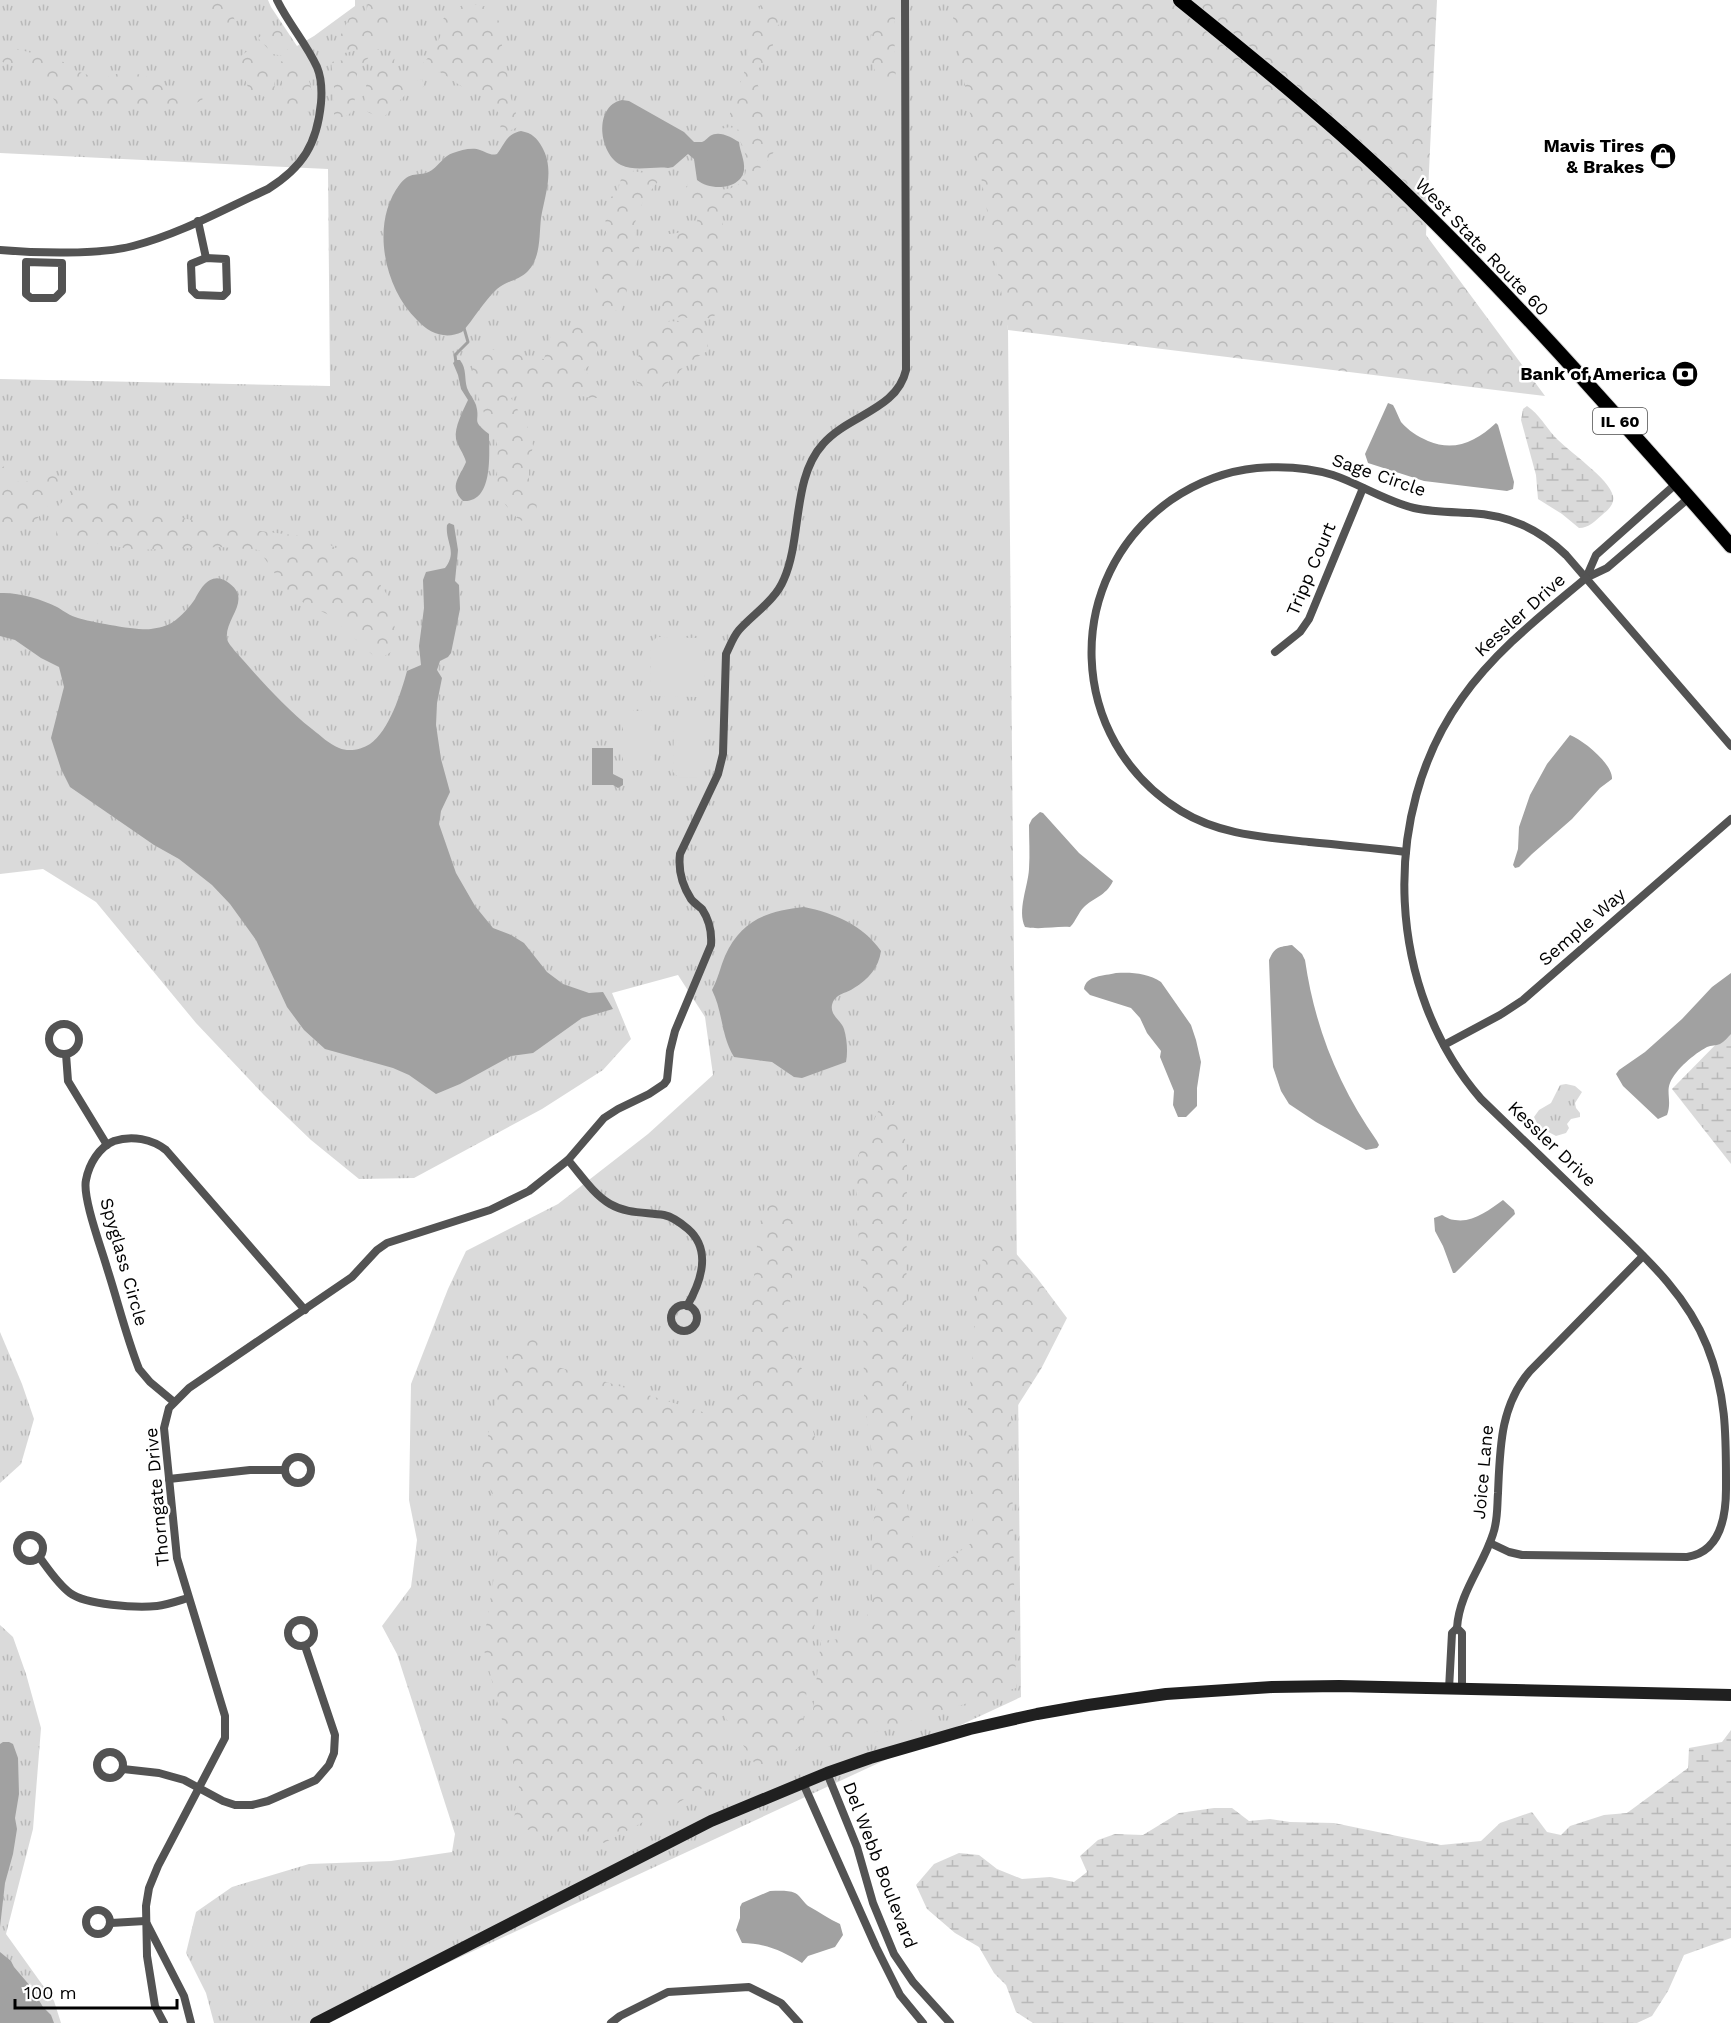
<svg xmlns="http://www.w3.org/2000/svg" width="1731" height="2023" font-family="'Work Sans',sans-serif">
<style>
.grass{fill:url(#grass-tufts)}
.forest{fill:url(#forest-crowns)}
.wetland{fill:url(#wetland-marsh)}
.garden{fill:#dadada}
.water{fill:#a1a1a1}
.lines{fill:none;stroke-linecap:round;stroke-linejoin:round}
.stream{stroke:#a1a1a1;stroke-width:3}
.primary-casing{stroke:#dbdbdb;stroke-width:16}
.minor{stroke:#535353;stroke-width:8}
.secondary{stroke:#202020;stroke-width:12}
.primary{stroke:#000;stroke-width:14}
.labels{text-anchor:middle;stroke-width:5;stroke-linejoin:round;paint-order:stroke}
.shield{fill:#fff;stroke:#4c4c4c;stroke-width:1.5}
.shield-label{font-size:16px;font-weight:bold;fill:#000}
.poi-label{font-size:18px;font-weight:bold;fill:#000;stroke:#fff;text-anchor:end}
.street-label{font-size:18px;fill:#000;stroke:#fff}
</style>
<defs>
<pattern id="grass-tufts" width="24" height="20" patternUnits="userSpaceOnUse" patternTransform="scale(1.5)"><rect width="24" height="20" fill="#dadada"/><path d="M3 7l-1-3M5 7V3M7 7l1-3M15 17l-1-3M17 17v-4M19 17l1-3" fill="none" stroke="#b9b9b9"/></pattern>
<pattern id="forest-crowns" width="20" height="18" patternUnits="userSpaceOnUse" patternTransform="scale(1.5)"><rect width="20" height="18" fill="#dadada"/><path d="M2 6a3 3 0 1 1 6 0M12 15a3 3 0 1 1 6 0" fill="none" stroke="#b9b9b9"/></pattern>
<pattern id="wetland-marsh" width="20" height="14" patternUnits="userSpaceOnUse" patternTransform="scale(1.5)"><rect width="20" height="14" fill="#dadada"/><path d="M1 5h8M5 5V1M11 12h8M15 12V8" fill="none" stroke="#b9b9b9"/></pattern>
</defs>
<rect width="100%" height="100%" fill="#fff"/>
<g class="grass">
<path d="M0,0H268L271,7L297,46L314,36L355,6V0H979L1008,330L1021,1697L318,2023H214L206,1993L186,1953L196,1912L232,1887L309,1864L391,1861L452,1852L455,1834L397,1654L382,1626L411,1587L417,1540L409,1500L411,1384L448,1289L466,1251L558,1204L648,1134L713,1075L705,1017L678,975L612,993L631,1039L603,1070L542,1109L414,1178L359,1179L311,1140L264,1095L196,1023L96,902L43,869L0,874V379L330,386L328,169L0,153Z"/>
<path d="M1566,1084L1575,1086L1582,1092L1575,1103L1576,1108L1580,1113V1117L1571,1119L1567,1124L1569,1128L1566,1133L1556,1136L1539,1127L1534,1117L1539,1110L1551,1103L1560,1085Z"/>
<path d="M0,1332L22,1384L34,1419L21,1464L0,1483Z"/>
<path d="M0,1625L13,1637L26,1674L41,1728L33,1829L6,1934L54,2001L61,2023H0Z"/>
</g>
<g class="forest">
<path d="M189,0H228L239,33L234,35C226,31 223,22 215,17C206,12 197,9 188,2Z"/>
<path d="M369,0H392L391,38L367,48L331,56L330,47L342,33L349,18L366,12Z"/>
<path d="M762,0H778C782,9 786,20 777,26L772,49L758,70L756,80L765,105L761,125H751L730,117V111L745,70L748,48Z"/>
<path d="M889,0H897L894,28L896,84L893,98C877,82 862,50 874,29C881,18 888,13 889,0Z"/>
<path d="M950,0H1437L1426,235L1545,396L1008,330Z"/>
<path d="M468,3L488,7L496,15L499,22V36L505,55L510,95L520,126L500,135L501,116L486,97L470,92L440,72L435,73L430,80L419,73V68L434,51L442,32C437,16 455,8 468,3Z"/>
<path d="M276,30L283,32C284,44 284,49 295,55L293,58L273,54L258,38L268,31Z"/>
<path d="M0,44L67,63L76,71L103,80C128,63 154,79 176,92C188,89 193,92 203,99L185,110L145,106L119,113L59,108L42,80L30,72L0,61Z"/>
<path d="M384,47C374,53 365,59 359,69C350,86 364,118 337,118L334,114V82L331,62L352,59Z"/>
<path d="M252,51C269,60 280,82 272,100L249,90L243,73L240,57L246,52Z"/>
<path d="M394,56C396,66 390,72 393,82L401,85L422,79L424,86L416,92L405,95L382,119L366,111C361,89 370,61 394,56Z"/>
<path d="M275,60L289,63L301,62L306,69L283,90L281,73Z"/>
<path d="M307,77C313,86 312,101 312,112C304,110 298,113 289,112L283,104V95Z"/>
<path d="M730,127L775,142V150L769,159L758,170L751,182L743,192L730,202L722,212L723,230L718,241L723,257L716,281L719,299L717,310L713,319C700,316 688,319 675,317C648,314 663,282 664,265C664,256 661,246 661,237L669,234L693,231C698,222 699,217 696,207L678,203L679,197L687,187L692,172C695,182 700,188 711,189C734,192 749,184 746,159C745,152 743,143 737,138C732,133 726,132 719,131L720,129Z"/>
<path d="M618,169L652,174L666,173C653,186 632,212 635,233C636,241 641,246 639,255C638,262 633,269 630,276C627,288 625,300 621,312L593,305L599,262L606,233L605,208L608,199L617,193L621,179Z"/>
<path d="M671,321L702,325L709,350L686,364L675,377L656,392L637,384V360L650,325Z"/>
<path d="M578,325L589,331L599,345L595,360L584,370L597,384L607,398H590L559,390L532,391L511,398L531,433L533,446L529,464V481L538,497L535,517L520,521C514,514 506,507 502,499C493,484 500,454 496,436C495,430 490,426 487,420C480,404 469,369 473,353L504,348L522,356L544,359L551,335Z"/>
<path d="M5,466L13,482L39,481L55,472L60,484L45,510L31,525L0,532V468Z"/>
<path d="M72,489L136,510L243,529L317,538L366,564L388,596L399,647L378,660L331,616L290,596L259,550L220,547L136,550L56,536L59,506Z"/>
<path d="M898,1104L907,1149L906,1379L916,1460L904,1486L919,1574H929L974,1541L970,1480L968,1410L980,1267L994,1228L1037,1278L1067,1318L1041,1369L1011,1416L1016,1688L808,1753L821,1641L859,1637L872,1603L871,1548L877,1490L864,1398L863,1276L856,1213L858,1156L880,1107Z"/>
<path d="M771,1189L797,1213L787,1344L811,1384V1424L825,1472V1564L819,1588L800,1747L760,1772L722,1712L717,1779L673,1806L604,1843L584,1834L550,1835L513,1826L519,1786L483,1646L497,1557L500,1515L482,1468L491,1420L509,1353L547,1314L532,1363L558,1367L709,1414L753,1388L749,1326L759,1226Z"/>
</g>
<g class="wetland">
<path d="M1527,406C1539,414 1546,427 1555,437C1568,451 1610,479 1613,496C1615,504 1608,510 1602,515C1595,521 1589,528 1579,528L1562,514L1538,499L1536,475L1521,420L1523,409Z"/>
<path d="M1731,1029V1164L1672,1089Z"/>
<path d="M1731,1730V1938L1684,1955L1668,1991L1652,2016L1637,2023H1033L1016,2012L1006,1985L994,1973L979,1947L955,1933L927,1909L916,1885L934,1864L959,1853L979,1855L997,1869L1022,1879L1050,1877L1074,1882L1087,1872L1080,1856L1098,1840L1115,1834L1143,1835L1179,1813L1214,1808H1232L1249,1821L1270,1819L1290,1822L1334,1823L1441,1845L1481,1841L1500,1823L1532,1812L1547,1832L1561,1835L1570,1826L1604,1815L1627,1813L1688,1768L1689,1748L1722,1742Z"/>
</g>
<g class="garden">
<path d="M657,637L697,638L705,644L704,691L697,697L656,696L650,690L651,643Z"/>
<path d="M629,711H648L654,717V765L647,770H629L623,765V717Z"/>
<path d="M679,718H698L704,724V772L698,777L679,778L673,772L674,724Z"/>
</g>
<g class="water">
<path d="M622,100L629,101L684,132L694,142H702C705,141 707,138 710,136C719,130 731,137 739,142C740,152 745,160 744,170C741,190 710,191 697,180L694,159L688,154L673,167L668,168C653,166 636,172 621,165C599,154 593,106 622,100Z"/>
<path d="M521,131C532,133 537,138 542,147C555,170 545,194 541,218C539,236 541,257 528,271C520,280 506,281 497,289C483,302 474,319 462,332C445,340 429,333 417,320C384,288 370,223 400,184C412,169 421,178 432,170C440,164 444,156 453,153C461,150 473,147 480,150C487,152 490,156 497,154C505,144 506,134 521,131Z"/>
<path d="M456,360H460C467,369 464,378 467,388C469,394 474,399 476,405C481,423 470,419 489,434C489,453 494,503 463,501C448,486 460,477 466,462C464,454 458,447 456,439C454,427 463,411 468,400L461,389L458,375L453,363Z"/>
<path d="M1388,403L1393,405C1396,410 1398,416 1401,422C1409,431 1417,436 1428,441C1454,452 1476,442 1496,423L1498,425L1514,482L1513,489L1507,491L1424,481L1368,463L1365,454Z"/>
<path d="M449,523L454,525L458,550L455,581L459,585L460,609L451,653L448,657L440,661L437,670L442,678L437,703L436,725L441,759L450,792L441,811L439,824L456,873L475,906L493,928L511,935L524,943L547,972L563,984L589,993L603,992L613,1009L582,1018L533,1053L511,1056L460,1084L436,1094L409,1075L393,1068L325,1049L304,1030L287,1007L256,940L230,904L212,885L179,859L154,845L70,787L61,769L51,738L64,687L59,667L41,658L15,640L0,636V593C18,592 41,599 57,607C64,611 70,616 78,618C91,622 138,631 151,629C158,628 167,626 173,622C180,617 190,607 195,599C201,588 210,572 226,581C255,599 224,618 227,639C228,643 232,647 234,650C259,678 283,706 312,729C321,736 329,744 339,748C348,752 361,750 370,744C389,731 401,693 407,671L421,665L419,646L424,608L423,580L426,572L445,568C458,551 445,543 447,525Z"/>
<path d="M1570,735C1583,740 1613,764 1612,779L1600,788L1572,819L1532,854L1519,867L1515,868L1513,865L1518,849L1519,827L1530,795L1547,764Z"/>
<path d="M592,748H613V774L623,779V785L618,788L613,785H592Z"/>
<path d="M1040,812L1043,813L1079,853L1113,881C1106,896 1093,898 1084,907C1078,913 1076,921 1070,927C1055,926 1041,930 1025,927C1017,910 1028,887 1029,869C1030,854 1029,839 1029,825L1032,819Z"/>
<path d="M804,907C834,913 863,925 881,951C879,967 868,980 854,988C846,994 835,993 832,1005C830,1016 841,1020 844,1029C847,1039 848,1052 846,1062L802,1078L794,1077L772,1062L734,1057C721,1036 723,1012 712,990C718,979 720,968 725,956C741,920 767,911 804,907Z"/>
<path d="M1292,945L1302,954L1305,960C1315,1028 1338,1085 1377,1141L1379,1145L1377,1148L1366,1150L1316,1122L1289,1104L1281,1091L1273,1067L1269,960C1275,947 1278,947 1292,945Z"/>
<path d="M1116,973C1131,972 1148,973 1161,982L1191,1025L1196,1040L1201,1062L1197,1088V1106L1186,1117H1178L1173,1105L1174,1091L1160,1057L1161,1051L1147,1033L1140,1018L1131,1008L1090,995L1084,989C1086,975 1104,976 1116,973Z"/>
<path d="M1731,973V1034C1728,1037 1724,1042 1720,1044C1716,1046 1711,1045 1707,1047C1694,1054 1676,1069 1670,1083C1666,1092 1672,1102 1667,1115L1658,1119L1623,1086L1616,1074L1619,1070L1645,1052L1682,1019L1712,987Z"/>
<path d="M1503,1200L1514,1210L1515,1214L1455,1273H1453L1443,1246L1435,1231L1434,1218L1442,1215C1446,1217 1450,1220 1455,1220C1473,1223 1489,1210 1503,1200Z"/>
<path d="M3,1742H9L13,1744L18,1758L19,1794L15,1818L17,1829L13,1854L5,1883L0,1927V1744Z"/>
<path d="M770,1891C778,1891 788,1890 795,1893C801,1896 804,1904 810,1907C819,1912 829,1919 840,1924L843,1935L835,1947L808,1956L802,1963C783,1951 765,1943 742,1943L736,1930L740,1918V1907L742,1903Z"/>
<path d="M0,1952L11,1961L14,1967L31,1987L43,2007L51,2015L54,2023H0Z"/>
</g>
<g class="lines">
<path class="stream" d="M456,363L455,355L468,342L464,328"/>
<defs>
<path id="primary" d="M1180,0C1258,63 1336,126 1408,196C1472,258 1533,323 1593,390C1639,441 1686,493 1731,546"/>
</defs>
<use href="#primary" class="primary-casing"/>
<g class="minor">
<path d="M198,221L206,258"/>
<path d="M0,250C36,253 99,255 133,246C180,234 224,209 268,189C303,167 317,144 321,103C322,91 322,79 317,67C306,43 288,23 277,0"/>
<path d="M206,258L226,259L227,292L223,296L197,295L192,290L191,264Z"/>
<path d="M26,262L62,263V291L55,298H31L26,294Z"/>
<path d="M1677,483L1596,555L1586,578L1607,568L1690,497"/>
<path d="M1275,652L1300,632L1309,619L1363,488"/>
<path d="M1406,852C1374,848 1341,845 1309,842C1264,837 1220,835 1181,811C1066,740 1061,578 1171,500C1196,483 1226,471 1257,468C1282,466 1308,467 1333,475C1360,484 1385,501 1414,508C1432,512 1451,512 1470,513C1508,515 1538,528 1566,555L1731,746"/>
<circle cx="64" cy="1039" r="15"/>
<path d="M1444,1045L1500,1015L1523,1000L1731,819"/>
<path d="M66,1054L68,1081L107,1145"/>
<path d="M568,1160C581,1175 593,1194 610,1204C627,1214 646,1212 664,1215C673,1217 681,1223 688,1229C712,1250 701,1282 687,1306"/>
<circle cx="684" cy="1318" r="13"/>
<path d="M174,1402L150,1382L139,1369C126,1336 118,1302 107,1268C102,1250 82,1197 86,1180C89,1164 99,1147 114,1141C132,1135 152,1139 166,1150L305,1310"/>
<circle cx="298" cy="1470" r="13"/>
<path d="M169,1479L250,1470H285"/>
<circle cx="30" cy="1548" r="13"/>
<path d="M1490,1543L1509,1552L1522,1555L1687,1557C1720,1552 1726,1517 1726,1489C1726,1437 1727,1396 1707,1346C1685,1290 1638,1251 1596,1210C1558,1173 1519,1136 1481,1099C1387,991 1378,815 1462,698C1496,650 1542,615 1586,578"/>
<path d="M40,1558C49,1570 58,1584 70,1593C86,1605 136,1608 157,1606C167,1605 178,1601 188,1598"/>
<circle cx="301" cy="1633" r="13"/>
<path d="M1449,1689L1452,1633L1457,1628"/>
<path d="M1462,1689V1633L1457,1628C1459,1593 1483,1566 1493,1534C1498,1520 1497,1506 1498,1493C1500,1448 1500,1406 1530,1371L1643,1256"/>
<circle cx="110" cy="1765" r="13"/>
<path d="M123,1769L159,1773L184,1780L223,1801L235,1805H252L268,1801L316,1780L329,1765L334,1753L335,1735L305,1646"/>
<path d="M827,1773L857,1847L873,1903L894,1954L913,1982L950,2023"/>
<path d="M803,1783L876,1947L900,1995L923,2023"/>
<circle cx="98" cy="1922" r="12"/>
<path d="M111,1923L145,1921"/>
<path d="M147,1924L184,1996L191,2023"/>
<path d="M164,2023L155,2006L147,1956L146,1906L149,1888L158,1866L225,1738V1716L177,1558L164,1428L169,1408L189,1388L352,1277L377,1250L387,1243L490,1210L529,1191L568,1160L604,1118L618,1109L649,1094L664,1084L667,1080L670,1051L675,1031L711,945C712,932 710,921 702,909C699,906 694,903 691,899C682,885 678,870 680,854L718,774L723,754L726,654C730,646 733,637 739,630C754,613 775,601 784,579C802,538 792,478 823,444C848,415 897,410 906,370L905,0"/>
<path d="M611,2023L620,2016L668,1992L749,1987L781,2003L799,2023"/>
</g>
<path class="secondary" d="M316,2023L711,1821L827,1773L870,1758L970,1729L1037,1714L1088,1705L1166,1694L1272,1687L1339,1686L1731,1695"/>
<use href="#primary" class="primary"/>
</g>
<defs>
<symbol id="shop-disc" viewBox="-11 -11 22 22"><circle r="9.5" fill="#000" stroke="#fff"/><path d="M-5-2.5h2.3a2.7 3.5 0 0 1 5.4 0H5L5.5 6h-11ZM-1.5-2.5h3a1.5 2.3 0 0 0-3 0Z" fill="#fff"/></symbol>
<symbol id="bank-disc" viewBox="-11 -11 22 22"><circle r="9.5" fill="#000" stroke="#fff"/><path d="M-6-4H6V4H-6ZM0-2.3a2.3 2.3 0 1 0 0 4.6a2.3 2.3 0 1 0 0-4.6Z" fill="#fff"/></symbol>
</defs>
<g fill-rule="evenodd">
<use href="#shop-disc" x="1648" y="141" width="30" height="30"/>
<use href="#bank-disc" x="1670" y="359" width="30" height="30"/>
</g>
<g class="labels">
<rect class="shield" x="1593" y="408" width="54" height="26" rx="4.5"/>
<g class="shield-label">
<text x="1620" y="427">IL 60</text>
</g>
<g class="poi-label">
<text x="1644" y="152">Mavis Tires<tspan x="1644" dy="21">&amp; Brakes</tspan></text>
<text x="1666" y="380">Bank of America</text>
</g>
<g class="street-label">
<text transform="translate(1482 247) rotate(46)" y="6">West State Route 60</text>
<text transform="translate(1379 475) rotate(19)" y="6">Sage Circle</text>
<text transform="translate(1311 569) rotate(-67)" y="6">Tripp Court</text>
<text transform="translate(1520 615) rotate(-42)" y="6">Kessler Drive</text>
<text transform="translate(1582 927) rotate(-41)" y="6">Semple Way</text>
<text transform="translate(1552 1144) rotate(44)" y="6">Kessler Drive</text>
<text transform="translate(124 1262) rotate(74)" y="6">Spyglass Circle</text>
<text transform="translate(1483 1472) rotate(-85)" y="6">Joice Lane</text>
<text transform="translate(157 1497) rotate(-95)" y="6">Thorngate Drive</text>
<text transform="translate(880 1865) rotate(69)" y="6">Del Webb Boulevard</text>
</g>
</g>
<path d="M15 1999v9h162v-9" fill="none" stroke="#000000" stroke-width="3"/>
<text x="24" y="1999" font-size="18" fill="#000000" stroke="#ffffff" stroke-width="4.5" paint-order="stroke">100 m</text>
</svg>
